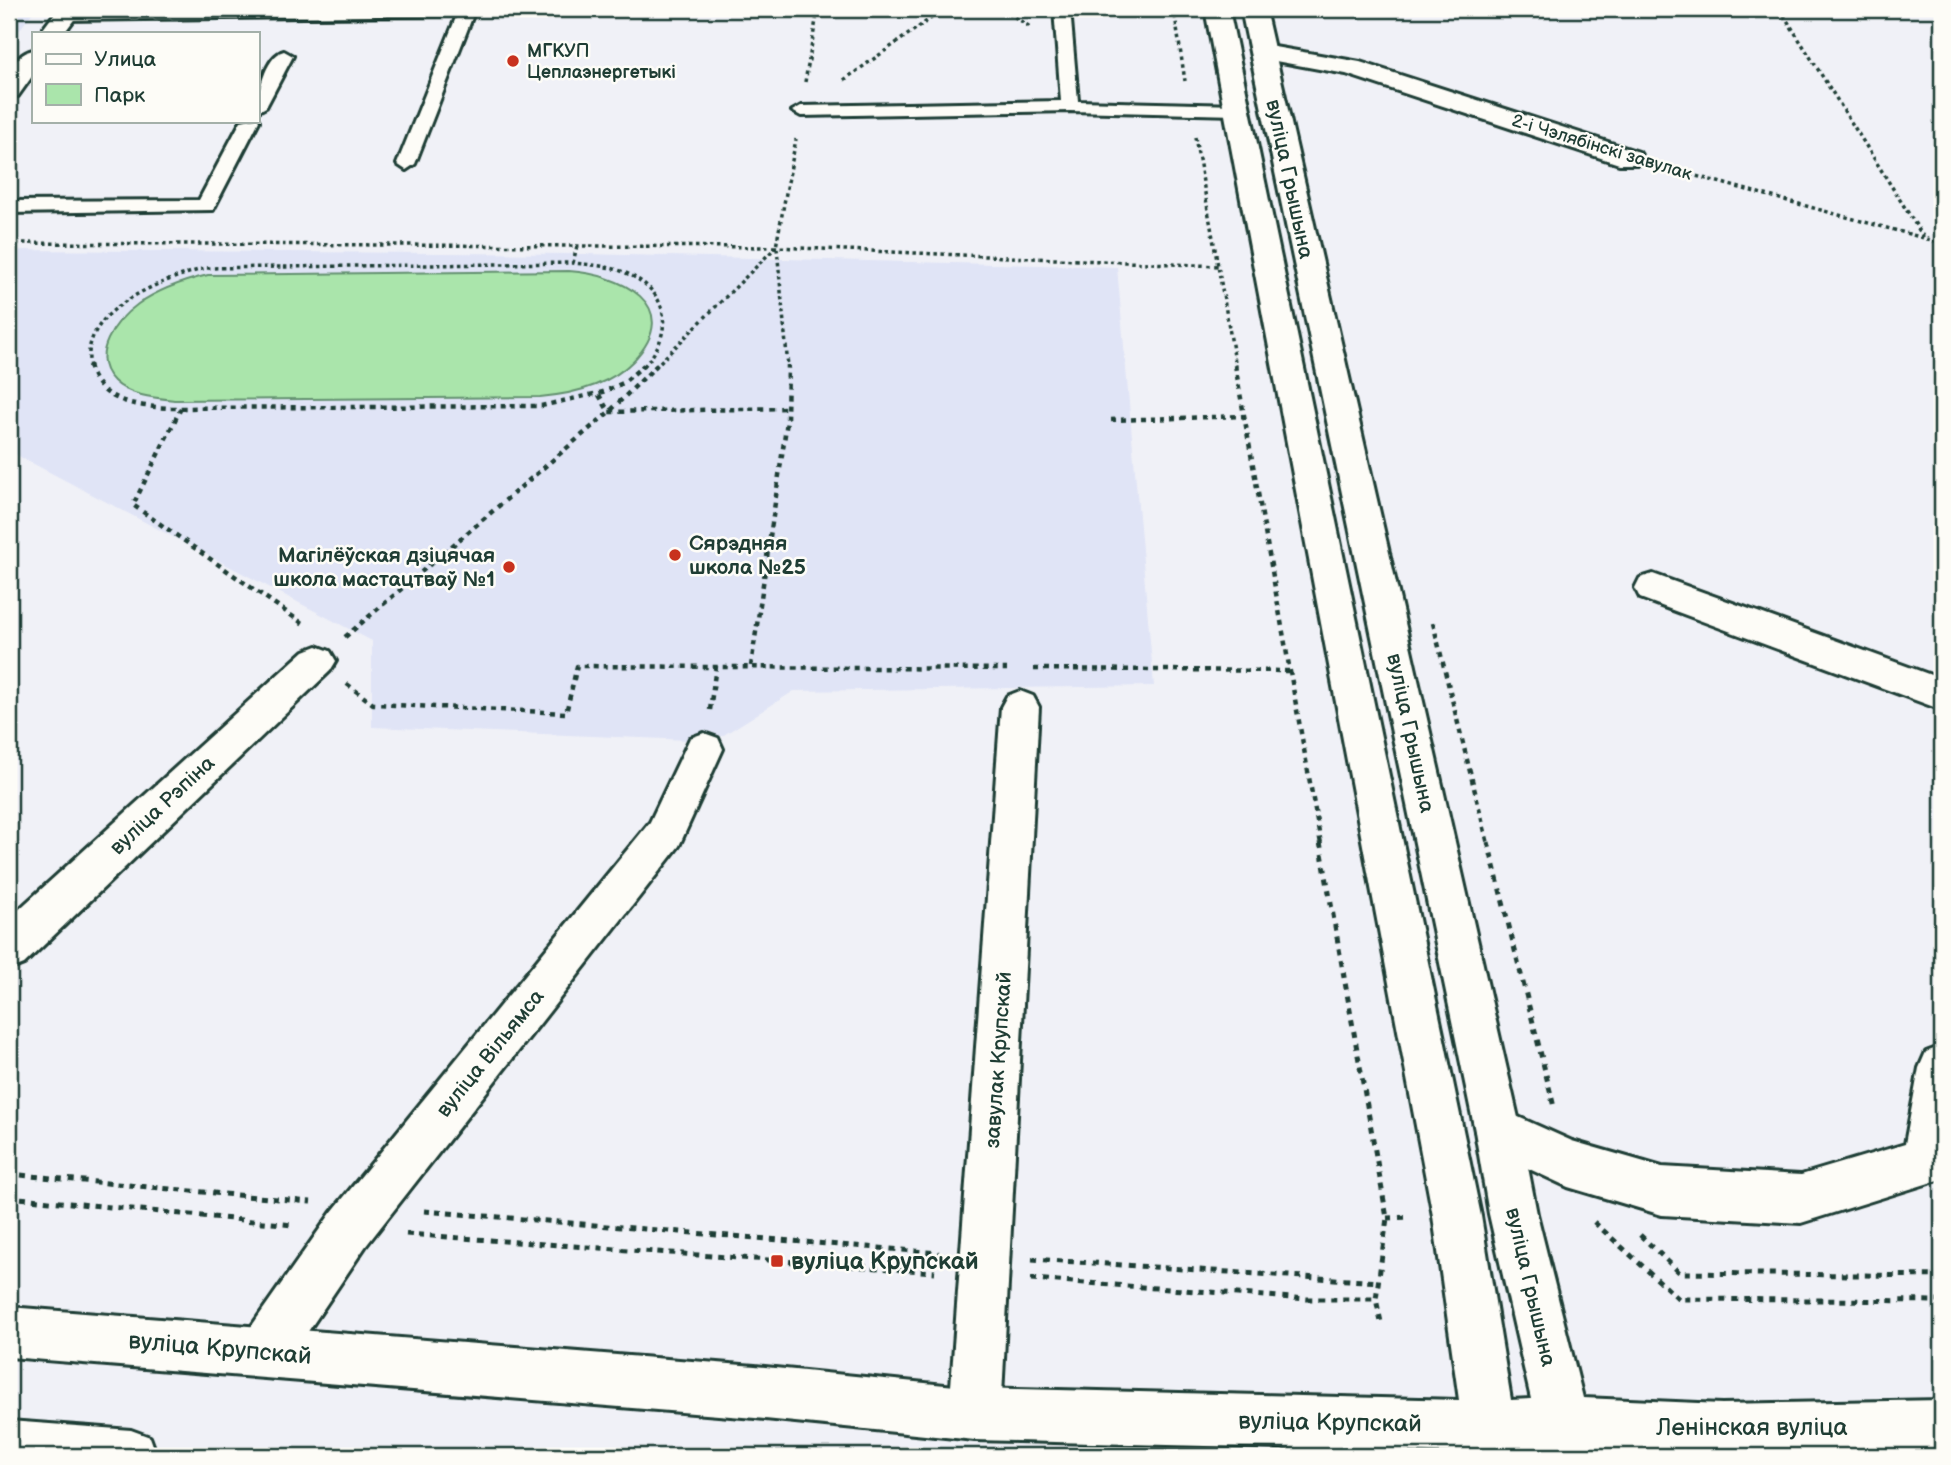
<svg xmlns="http://www.w3.org/2000/svg" width="1951" height="1465" font-family="'Balsamiq Sans',sans-serif">
<style>
.built{fill:#e0e4f6}
.green{fill:#aae5ab;stroke:#649170;stroke-width:2}
.lines{fill:none;stroke-linecap:round;stroke-linejoin:round}
.service-casing{stroke:#1f3d34;stroke-width:6}
.minor-casing{stroke:#1f3d34;stroke-width:6}
.secondary-casing{stroke:#1f3d34;stroke-width:6}
.primary-casing{stroke:#1f3d34;stroke-width:6}
.path-far2{stroke:#1f3d34;stroke-width:3.5;stroke-dasharray:3.5 3.5;stroke-linecap:butt}
.path-far1{stroke:#1f3d34;stroke-width:4.5;stroke-dasharray:5 5;stroke-linecap:butt}
.path{stroke:#1f3d34;stroke-width:5;stroke-dasharray:6 6;stroke-linecap:butt}
.service{fill:#fdfcf7;fill-rule:evenodd}
.minor{fill:#fdfcf7;fill-rule:evenodd}
.secondary{fill:#fdfcf7;fill-rule:evenodd}
.primary{fill:#fdfcf7;fill-rule:evenodd}
.poi-dot{fill:#c8321e;stroke:#fdfcf7;stroke-width:2.5}
.labels{text-anchor:middle;stroke-width:5;stroke-linejoin:round;paint-order:stroke}
.far-poi-label{font-size:18px;font-weight:bold;fill:#1f3d34;stroke:#fdfcf7;text-anchor:start}
.far-street-label{font-size:18px;fill:#1f3d34;stroke:#fdfcf7}
.street-label{font-size:21px;fill:#1f3d34;stroke:#fdfcf7}
.poi-label{font-size:21px;font-weight:bold;fill:#1f3d34;stroke:#fdfcf7;text-anchor:start}
.near-poi-label{font-size:24px;font-weight:bold;fill:#1f3d34;stroke:#fdfcf7;text-anchor:start}
.near-street-label{font-size:24px;fill:#1f3d34;stroke:#fdfcf7}
</style>
<rect width="100%" height="100%" fill="#f0f1f7"/>
<filter id="ink" filterUnits="userSpaceOnUse"><feTurbulence type="fractalNoise" baseFrequency=".0143" numOctaves="2"/><feDisplacementMap in="SourceGraphic" scale="14" xChannelSelector="R" yChannelSelector="G"/><feConvolveMatrix kernelMatrix="1 2 1 2 8 2 1 2 1" color-interpolation-filters="sRGB"/></filter>
<g filter="url(#ink)">
<g class="built">
<path d="M9,9H35L9,44Z"/>
<path d="M9,250L584,254L1117,267L1154,686L794,691L714,741L372,727V641L9,451Z"/>
</g>
<path class="green" d="M569,271C619,274 687,305 633,361C609,386 573,394 540,397L175,400C155,398 129,396 114,381C88,356 116,320 138,304C159,289 183,281 208,275Z"/>
<g class="lines">
<defs>
<g id="service">
<path d="M169,9H474L475,10L415,164L406,170L397,164L457,15L65,20L57,15L65,10Z"/>
<path d="M1054,9H1070L1078,101L1237,105L1246,110L1237,115L1070,111L801,116L792,111L801,106L1061,101Z"/>
<path d="M284,51L293,56L266,107L257,112C257,96 265,56 284,51Z"/>
<path d="M257,118L259,121L213,210L9,213V201L199,200L241,121Z"/>
</g>
<g id="minor">
<path d="M58,9H82L64,33H40Z"/>
<path d="M1263,45L1360,62L1639,152L1643,158L1639,164H1619L1346,74L1254,57L1251,52L1254,47Z"/>
<path d="M33,50V75L18,96L9,99C9,79 10,56 33,50Z"/>
<path d="M1653,574L1942,679V710L1640,598L1635,588L1640,578Z"/>
<path d="M317,646L330,651L336,661L330,671L24,964L9,970V920L15,913L304,651Z"/>
<path d="M1020,691L1033,696L1039,707L1001,1414L993,1432L975,1440L957,1432L949,1414L1001,707L1007,696Z"/>
<path d="M704,733L718,738L723,749L679,846L365,1247L282,1370L264,1377L246,1370L239,1352L246,1334L331,1213L650,822L690,738Z"/>
<path d="M1942,1046V1179L1801,1223L1662,1215L1568,1187L1482,1147L1475,1131L1482,1115L1498,1108L1572,1141L1662,1167L1801,1175L1905,1144L1919,1068L1926,1052Z"/>
</g>
<path id="secondary" d="M1563,1397L1581,1405L1596,1456H1544L1537,1423L1545,1405Z"/>
<g id="primary">
<path d="M1205,9H1229L1481,1216L1511,1400L1531,1399L1489,1214L1475,1131L1241,9H1265L1521,1131L1537,1214L1583,1398L1722,1404L1942,1400V1452L1722,1456L1563,1449L1520,1451V1456H1468L1467,1453L975,1440L755,1418L9,1357V1307L755,1366L975,1388L1459,1400L1433,1216Z"/>
<path d="M9,1421L131,1430L150,1437L157,1456H9Z"/>
</g>
</defs>
<use href="#service" class="service-casing"/>
<use href="#minor" class="minor-casing"/>
<use href="#secondary" class="secondary-casing"/>
<use href="#primary" class="primary-casing"/>
<g class="path-far2">
<path d="M1003,9L1030,27"/>
<path d="M1174,9L1185,81"/>
<path d="M1780,9L1924,238"/>
<path d="M844,80L944,9"/>
<path d="M805,82L818,9"/>
<path d="M1195,137L1236,367"/>
<path d="M1663,167L1942,243"/>
<path d="M9,243L776,247L796,139"/>
<path d="M777,248L788,367"/>
<path d="M573,263L577,246"/>
<path d="M90,367C78,309 164,279 206,268L573,263C593,265 614,266 632,276C672,296 672,337 643,367"/>
<path d="M655,367L776,247L1219,266"/>
</g>
<g class="path-far1">
<path d="M89,365C98,402 136,406 168,408L541,406L603,392L623,383L644,365"/>
<path d="M1235,365L1321,844"/>
<path d="M599,395L609,412L787,408"/>
<path d="M181,408L133,505L305,625"/>
<path d="M1111,420L1246,416"/>
<path d="M1433,623L1488,844"/>
<path d="M345,637L609,412L657,365"/>
<path d="M751,666L787,421L788,365"/>
<path d="M1034,669L1291,671"/>
<path d="M347,684L373,704L566,713L577,666L1007,669"/>
<path d="M710,710L716,666"/>
</g>
<g class="path">
<path d="M1320,842L1387,1218L1376,1299L1381,1322"/>
<path d="M1488,842L1554,1107"/>
<path d="M9,1174L311,1202"/>
<path d="M9,1197L293,1225"/>
<path d="M424,1211L939,1253"/>
<path d="M1387,1218L1410,1217"/>
<path d="M1594,1222L1679,1299L1942,1301"/>
<path d="M406,1234L935,1272"/>
<path d="M1640,1235L1680,1273L1942,1276"/>
<path d="M1032,1259L1379,1282"/>
<path d="M1031,1279L1307,1299H1376"/>
</g>
<use href="#service" class="service"/>
<use href="#minor" class="minor"/>
<use href="#secondary" class="secondary"/>
<use href="#primary" class="primary"/>
</g>
</g>
<g class="poi-dot">
<circle cx="513" cy="61" r="7"/>
<circle cx="675" cy="555" r="7"/>
<circle cx="509" cy="567" r="7"/>
<rect x="770" y="1254" width="14" height="14" rx="3.5"/>
</g>
<g class="labels">
<g class="far-poi-label">
<text x="527" y="57">МГКУП<tspan x="527" dy="21">Цеплаэнергетыкі</tspan></text>
</g>
<g class="far-street-label">
<text transform="translate(1602 147) rotate(17)" y="6">2-і Чэлябінскі завулак</text>
</g>
<g class="street-label">
<text transform="translate(1290 179) rotate(78)" y="7">вуліца Грышына</text>
<text transform="translate(1411 733) rotate(78)" y="7">вуліца Грышына</text>
<text transform="translate(162 805) rotate(-43)" y="7">вуліца Рэпіна</text>
<text transform="translate(490 1053) rotate(-51)" y="7">вуліца Вільямса</text>
<text transform="translate(998 1060) rotate(-86)" y="7">завулак Крупскай</text>
<text transform="translate(1531 1287) rotate(77)" y="7">вуліца Грышына</text>
</g>
<g class="poi-label">
<text x="689" y="550">Сярэдняя<tspan x="689" dy="24">школа №25</tspan></text>
<text x="495" y="562" text-anchor="end">Магілёўская дзіцячая<tspan x="495" dy="24">школа мастацтваў №1</tspan></text>
</g>
<g class="near-poi-label">
<text x="791" y="1269">вуліца Крупскай</text>
</g>
<g class="near-street-label">
<text transform="translate(220 1348) rotate(5)" y="8">вуліца Крупскай</text>
<text transform="translate(1330 1422) rotate(1)" y="8">вуліца Крупскай</text>
<text x="1752" y="1435">Ленінская вуліца</text>
</g>
</g>
<rect width="1951" height="1465" fill="none" stroke="#fdfcf7" stroke-width="35"/>
<rect x="18" y="18" width="1916" height="1430" fill="none" stroke="#1f3d34" stroke-width="2.5" filter="url(#ink)"/>
<rect x="32" y="32" width="228" height="91" fill="#fdfcf7" stroke="#a4b0a9" stroke-width="2"/>
<rect x="46" y="54" width="35" height="10" fill="#fdfcf7" stroke="#a4b0a9" stroke-width="2"/>
<text x="94" y="66" font-size="21" fill="#1f3d34">Улица</text>
<rect x="46" y="84" width="35" height="21" fill="#aae5ab" stroke="#a4b0a9" stroke-width="2"/>
<text x="94" y="102" font-size="21" fill="#1f3d34">Парк</text>
</svg>
